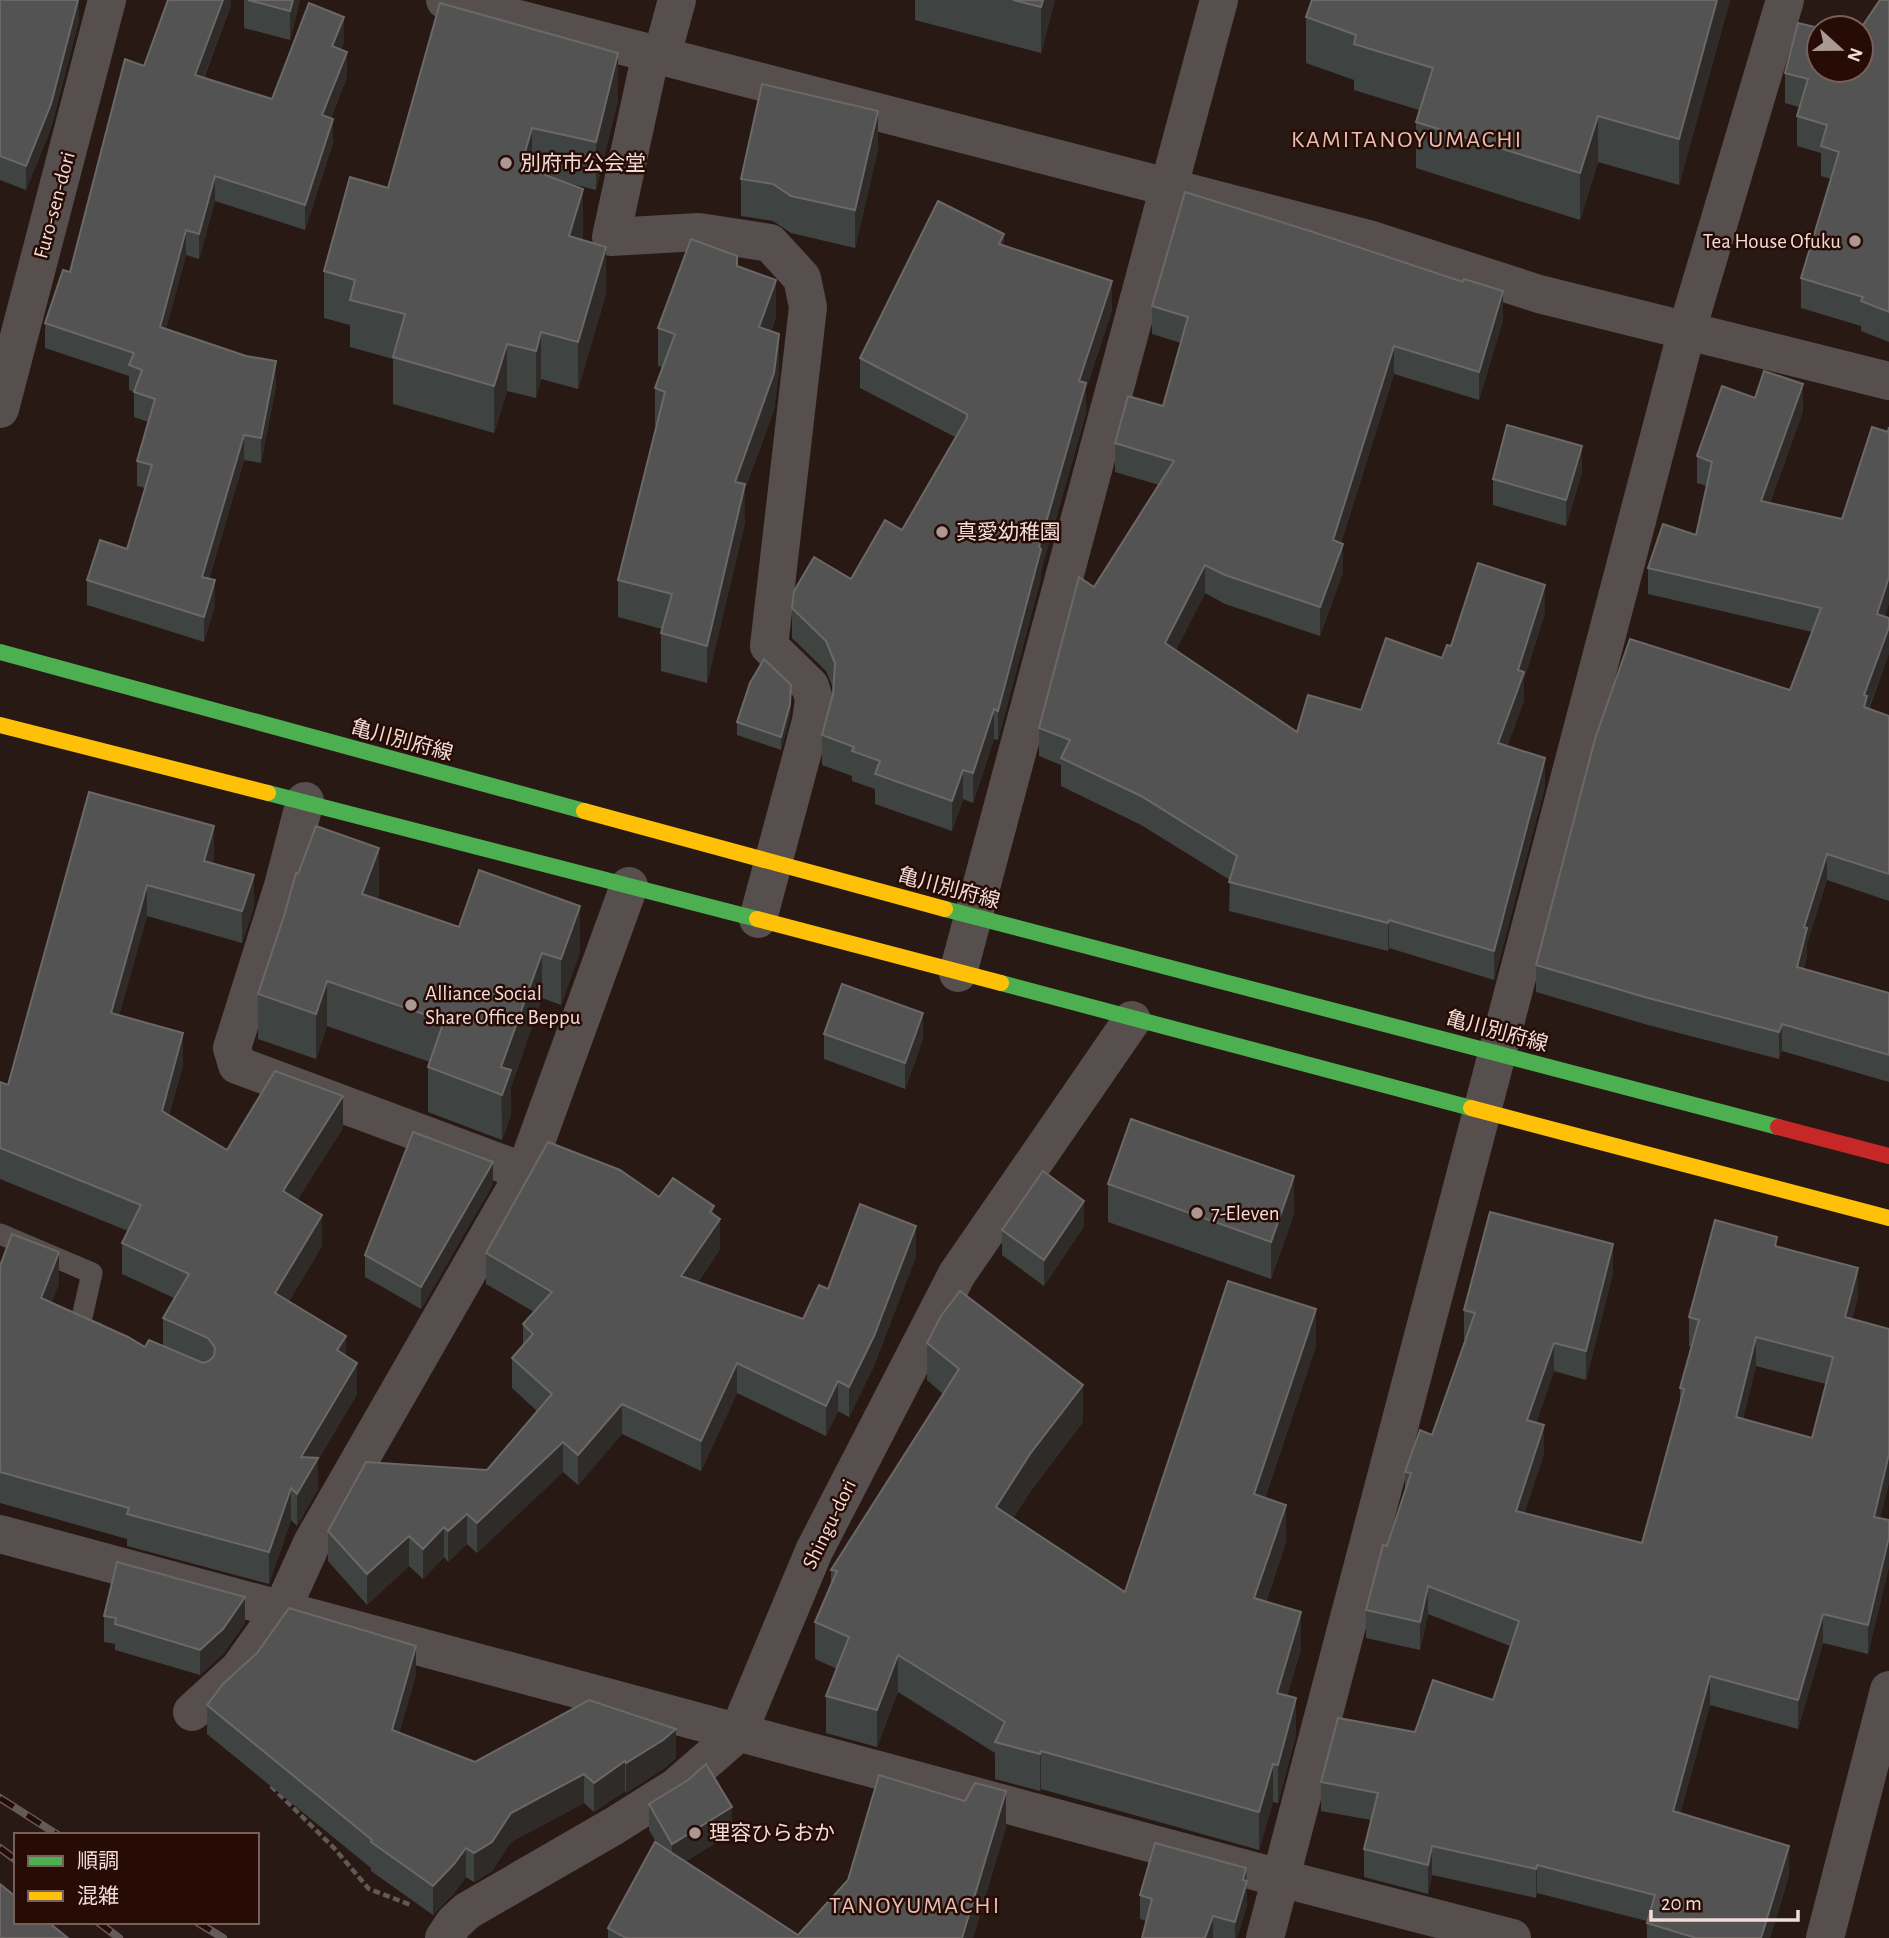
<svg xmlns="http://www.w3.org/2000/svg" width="1889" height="1938" font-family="'Alegreya Sans','Noto Sans JP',sans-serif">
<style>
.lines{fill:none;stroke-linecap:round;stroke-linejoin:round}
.path{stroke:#615957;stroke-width:4.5;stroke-dasharray:7 3.5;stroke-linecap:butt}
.lane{stroke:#564f4d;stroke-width:21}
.street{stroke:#564f4d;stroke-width:38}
.fast{stroke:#4caf50;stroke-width:16}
.slow{stroke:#ffc107;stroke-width:16}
.jam{stroke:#c62828;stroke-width:16}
.rail-casing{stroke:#645b59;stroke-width:8}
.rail{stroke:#270b05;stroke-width:5;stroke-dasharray:16;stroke-linecap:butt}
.wall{fill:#3f4342;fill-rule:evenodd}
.shaded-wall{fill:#2e2b29}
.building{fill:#525352;stroke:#6b6867;stroke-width:2;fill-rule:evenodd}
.poi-dot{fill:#ab9893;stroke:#270b05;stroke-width:2.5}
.labels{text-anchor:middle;stroke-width:5;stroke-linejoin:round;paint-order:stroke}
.poi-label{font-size:21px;fill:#f1dcd7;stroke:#270b05;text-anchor:start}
.street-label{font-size:21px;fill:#f1dcd7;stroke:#270b05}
.quarter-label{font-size:24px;letter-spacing:2px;fill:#e8bfb5;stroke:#270b05}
</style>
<rect width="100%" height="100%" fill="#291915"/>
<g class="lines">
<path class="path" d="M271,1786L334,1848L369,1889L411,1905"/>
<path class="lane" d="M0,1234L92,1273L80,1326L97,1333"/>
<g class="street">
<path d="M445,0L1372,240L1539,294L1889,381"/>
<path d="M651,53L611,237L699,232L770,243L802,278L808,307L769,646L810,686L814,699L811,721L758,919"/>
<path d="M662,55L677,0"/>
<path d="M0,409L107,0"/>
<path d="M305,801L283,886L232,1048L237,1065L525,1172"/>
<path d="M958,973L1219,0"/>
<path d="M0,1534L1280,1878L1512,1938"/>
<path d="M192,1712L239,1669L282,1609L312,1543L525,1172L629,886"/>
<path d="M444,1938L454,1923L467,1911L614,1826L676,1787L738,1733L814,1551L957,1274L1132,1020"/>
<path d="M1265,1938L1687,330L1785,0"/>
<path d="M1825,1938L1889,1690"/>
</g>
<g class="fast">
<path d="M0,652L584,811"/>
<path d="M268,793L757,919"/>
<path d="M945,909L1778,1127"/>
<path d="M1001,983L1471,1108"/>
</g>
<g class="slow">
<path d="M0,725L268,793"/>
<path d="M584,811L945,909"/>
<path d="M757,919L1001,983"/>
<path d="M1471,1108L1889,1218"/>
</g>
<path class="jam" d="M1778,1127L1889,1156"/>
<defs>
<g id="rail">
<path d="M0,1798L58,1835"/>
<path d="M0,1848L16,1860"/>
<path d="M98,1922L119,1938"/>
<path d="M197,1922L223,1938"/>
</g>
</defs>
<use href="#rail" class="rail-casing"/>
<use href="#rail" class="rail"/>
</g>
<g class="wall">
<path d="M0,0H79V20L51,128L26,190L0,180Z"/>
<path d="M231,0V5L204,78L272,99L344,42L341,50L347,77L331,118L333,143L305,230L215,201L199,259L186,255L166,329L276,386L261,463L244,460L209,579L215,605L204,642L87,605V580L127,549L145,488L137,486V461L148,422L134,417V392L129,390V376L45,348V323L70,272L144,66Z"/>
<path d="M244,0H300L290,40L244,28Z"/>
<path d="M915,0H1055L1041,53L915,20Z"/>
<path d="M1312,0H1730L1679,185L1598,162L1580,220L1416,168V122L1419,110L1354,90V80L1306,63V17Z"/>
<path d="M1889,0V342L1861,331V326L1801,308V278L1831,179L1821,176V153L1797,146V116L1799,107L1785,103V73L1861,70Z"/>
<path d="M440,3L618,100L596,190L568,183L583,236L582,240L606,294L578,389L541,379L536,398L507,391L494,433L393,404V359L350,347V325L324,318V271L388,188Z"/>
<path d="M878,149L855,248L791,233L773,221L741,216V179Z"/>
<path d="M1004,246L1112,310L1086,389V413L1041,571V578L998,740L994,739L973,803L963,799L952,831L875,804V789L852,781V776L822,765V735L833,694V688L826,671L792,638V608L851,579L902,530L955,437L860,388V358Z"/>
<path d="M737,266L776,317L771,331L779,371L774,410L745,489V522L707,683L661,671V633L662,629L618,617V580L657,426L655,425V388L662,367L658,366V328Z"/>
<path d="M1152,306L1503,320L1479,400L1394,374L1341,543L1343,572L1320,636L1225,604L1205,593L1176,650L1297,732L1361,710L1442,658L1451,646L1545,613L1524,679V701L1507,746L1545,786L1494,980L1389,948L1388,951L1229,911L1230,880L1141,825L1061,786V765L1039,756V728L1094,587L1159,485L1115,472V443L1163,406L1181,343L1152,334Z"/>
<path d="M1755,398L1803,411L1770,503L1842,519L1889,427V603L1885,616L1889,618V653L1869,709L1889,716V901L1827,880L1807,943V955L1804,968L1889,993V1082L1782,1051L1779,1059L1648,1025L1536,992V965L1790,690L1812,632L1648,594V568L1696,535L1707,486L1697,483V456Z"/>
<path d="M1582,472L1566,526L1493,505V479Z"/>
<path d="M791,698L790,717L781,750L737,735V722Z"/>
<path d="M89,792L214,858L212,864L254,907L242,943L147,916L119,1015L183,1065L169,1115L227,1150L343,1128L297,1200L322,1246L289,1301L346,1356L357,1394L318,1460V1489L297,1526L291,1520L269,1584L127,1546V1539L0,1503V1266L59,1284L51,1302L145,1347L163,1346V1318L174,1298L122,1274V1243L128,1231L0,1179V1082L8,1085Z"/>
<path d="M379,894L377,899L459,927L580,952L561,1005L542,998L511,1087V1115L502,1140L428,1112V1067L430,1062L327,1026L316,1059L258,1039V994Z"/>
<path d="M824,1034L923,1039L905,1089L824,1059Z"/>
<path d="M493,1184L421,1309L365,1277V1255Z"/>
<path d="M1108,1184L1294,1214L1271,1279L1108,1222Z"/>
<path d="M659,1197L714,1215L720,1249L698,1282L803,1319L828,1289L916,1256L874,1366L849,1417L838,1411L826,1436L737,1393L701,1471L622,1434L578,1485L563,1472L477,1553L467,1544L448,1562L444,1557L423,1579L409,1566L367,1605L328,1561V1531L487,1470L537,1411L512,1388V1358L523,1345V1324L534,1312L486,1284V1253Z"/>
<path d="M1084,1226L1044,1286L1002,1255V1230Z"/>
<path d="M1777,1246L1858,1296L1852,1319L1889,1329V1482L1880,1518L1889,1520V1566L1868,1654L1823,1643L1798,1729L1710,1705L1680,1814L1789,1875L1770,1938H1647V1921L1537,1893L1536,1898L1432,1875L1428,1894L1364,1877V1849L1371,1820L1321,1811V1782L1415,1732L1493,1700L1510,1646L1428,1614L1420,1650L1366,1638V1610L1405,1489V1472L1432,1435L1465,1339H1464V1310L1613,1273L1586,1380L1554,1371L1536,1423L1544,1454L1524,1513L1642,1543L1680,1405V1388L1692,1347L1689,1346V1317ZM1756,1366L1826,1384L1812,1438L1743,1419Z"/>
<path d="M927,1343L1083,1422L1030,1492L1013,1518L1125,1592L1316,1346L1265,1498L1286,1542L1266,1602L1301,1649L1287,1696L1296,1735L1278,1803L1273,1802L1259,1850L1041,1789L1040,1791L995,1779V1753L898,1692L877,1747L826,1733V1696L837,1669L815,1659V1622L831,1583V1570L943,1394L927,1380Z"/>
<path d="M104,1616L245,1623L223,1654L200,1675L115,1650V1644L104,1642Z"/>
<path d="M257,1653L416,1675L399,1733L475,1762L676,1758L663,1769L626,1793L625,1791L594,1812L584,1803L511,1842L492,1871L474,1882L466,1877L454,1893L433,1915L371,1871V1868L207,1734V1705Z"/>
<path d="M688,1780L732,1833L686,1861L798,1935L1006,1827L973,1938H608V1928L656,1842L649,1830V1804Z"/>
<path d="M1246,1868L1247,1905L1237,1938H1142L1146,1921L1140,1919V1895Z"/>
</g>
<g class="shaded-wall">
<path d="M78,0H79V20L51,128L26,190V166Z"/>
<path d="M223,0H231V5L195,100V75Z"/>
<path d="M293,0H300L290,40V11Z"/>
<path d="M1043,0H1055L1041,53V7Z"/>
<path d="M1717,0H1730L1679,185V139Z"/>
<path d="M344,17V42L332,71V46Z"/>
<path d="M347,52V77L322,140V115Z"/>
<path d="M618,53V100L596,190V142Z"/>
<path d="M878,111V149L855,248V210Z"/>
<path d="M1598,116V162L1580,220V173Z"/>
<path d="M333,119V143L305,230V205Z"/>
<path d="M532,128V175L521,166Z"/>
<path d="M215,176V201L199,259V234Z"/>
<path d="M583,189V236L569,284V236Z"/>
<path d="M186,230V255L160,352V327Z"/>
<path d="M1004,234V264L999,244Z"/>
<path d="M606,247V294L578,389V342Z"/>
<path d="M776,280V317L759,364V327Z"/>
<path d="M1112,281V310L1086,389V413L1041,571V578L998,740V711L1079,381Z"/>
<path d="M1503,291V320L1479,400V372Z"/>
<path d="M541,332V379L536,398V351Z"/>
<path d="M779,334V371L774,410L745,489V522L707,683V646L735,482Z"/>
<path d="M507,344V391L494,433V386Z"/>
<path d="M1394,346V374L1333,569V540Z"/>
<path d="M276,361V386L261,463V438Z"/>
<path d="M1803,384V411L1761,528V501Z"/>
<path d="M244,435V460L202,602V577Z"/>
<path d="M1582,446V472L1566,526V500Z"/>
<path d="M1343,544V572L1320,636V607Z"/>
<path d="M1205,565V593L1165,671V643Z"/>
<path d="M1889,577V603L1877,640V614Z"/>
<path d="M215,580V605L204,642V617Z"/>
<path d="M1545,585V613L1524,679V701L1498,772V743L1518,670Z"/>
<path d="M1889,627V653L1867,712L1864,734V695Z"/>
<path d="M791,685L790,717L781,750V737Z"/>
<path d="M994,709V739L973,803V773Z"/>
<path d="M1545,758V786L1494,980V951Z"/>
<path d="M963,770V799L952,831V801Z"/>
<path d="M214,826V858L204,893V861Z"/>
<path d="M379,848V894L362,939V894Z"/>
<path d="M1827,854V880L1807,943V955L1797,993V967L1804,927Z"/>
<path d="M254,875V907L242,943V911Z"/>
<path d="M147,885V916L111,1044V1013Z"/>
<path d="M580,906V952L561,1005V959Z"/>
<path d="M1389,920V948L1388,951V923Z"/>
<path d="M542,953V998L511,1087V1115L502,1140L501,1067Z"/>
<path d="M327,981V1026L316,1059V1014Z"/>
<path d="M923,1013V1039L905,1089V1063Z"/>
<path d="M1782,1024V1051L1779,1059V1032Z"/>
<path d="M183,1033V1065L162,1142V1111Z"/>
<path d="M343,1096V1128L283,1223V1191Z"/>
<path d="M493,1162V1184L421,1309V1287Z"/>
<path d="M1294,1176V1214L1271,1279V1242Z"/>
<path d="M1084,1201V1226L1044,1286V1260Z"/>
<path d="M714,1206V1227L720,1219V1249L681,1306V1276L710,1212Z"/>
<path d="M322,1215V1246L275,1324V1293Z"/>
<path d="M916,1226V1256L874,1366L849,1417V1387Z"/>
<path d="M1613,1244V1273L1586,1380V1351Z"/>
<path d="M59,1252V1284L41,1329V1298Z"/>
<path d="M1858,1268V1296L1845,1346V1317Z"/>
<path d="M1316,1309V1346L1254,1532V1494Z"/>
<path d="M346,1336V1368L337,1350Z"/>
<path d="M1756,1337V1366L1736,1446V1417Z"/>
<path d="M1554,1343V1371L1527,1448V1420Z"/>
<path d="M357,1363V1394L318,1460V1489L297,1526V1494L301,1457Z"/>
<path d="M737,1363V1393L701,1471V1441Z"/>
<path d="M838,1381V1411L826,1436V1406Z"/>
<path d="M1083,1385V1422L1030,1492L996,1545V1507L1030,1454Z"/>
<path d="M622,1404V1434L578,1485V1455Z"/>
<path d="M1544,1425V1454L1516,1540V1511Z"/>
<path d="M563,1442V1472L477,1553V1523Z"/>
<path d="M1889,1454V1482L1874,1545V1517Z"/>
<path d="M291,1488V1520L269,1584V1552Z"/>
<path d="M1286,1505V1542L1254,1636V1598Z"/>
<path d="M467,1514V1544L448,1562V1531Z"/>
<path d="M444,1527V1557L423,1579V1549Z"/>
<path d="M409,1536V1566L367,1605V1574Z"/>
<path d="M1889,1537V1566L1868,1654V1625Z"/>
<path d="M1428,1586V1614L1420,1650V1622Z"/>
<path d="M245,1597V1623L223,1654L200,1675V1650Z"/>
<path d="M1301,1612V1649L1277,1730V1693Z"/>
<path d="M1823,1614V1643L1798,1729V1700Z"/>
<path d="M416,1646V1675L392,1759V1730Z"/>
<path d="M898,1655V1692L877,1747V1710Z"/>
<path d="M1710,1676V1705L1673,1840V1811Z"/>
<path d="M1296,1698V1735L1278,1803V1765Z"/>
<path d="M676,1729V1758L663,1769L626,1793V1763Z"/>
<path d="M1041,1751V1789L1040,1791V1754Z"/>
<path d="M625,1761V1791L594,1812V1783Z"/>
<path d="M1273,1764V1802L1259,1850V1812Z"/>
<path d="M584,1774V1803L511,1842L492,1871L474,1882V1853L511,1813Z"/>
<path d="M1006,1791V1827L973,1938H962Z"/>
<path d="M732,1807V1833L672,1870V1844Z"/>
<path d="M1432,1846V1875L1428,1894V1865Z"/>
<path d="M1789,1846V1875L1770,1938H1761Z"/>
<path d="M466,1848V1877L454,1893L433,1915V1886Z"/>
<path d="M1537,1865V1893L1536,1898V1869Z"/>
<path d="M1246,1868L1247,1905L1237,1938H1235V1922L1243,1880Z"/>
<path d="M1213,1916V1938H1205Z"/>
</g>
<g class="building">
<path d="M0,0H78L51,104L26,166L0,156Z"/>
<path d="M168,0H223L195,75L272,99L309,3L344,17L332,46L347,52L322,115L333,119L305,205L215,176L199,234L186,230L160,327L246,356L276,361L261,438L244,435L202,577L215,580L204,617L87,580L100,540L127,549L152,465L137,461L155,399L134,392L142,370L129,365L134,353L45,323L63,270L70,272L125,59L144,66Z"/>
<path d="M248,0H293L290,11Z"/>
<path d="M1013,0H1043L1041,7Z"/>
<path d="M1312,0H1717L1679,139L1598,116L1580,173L1416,122L1433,68L1354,44L1356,35L1306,17Z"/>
<path d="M1880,0H1889V312L1861,301L1863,297L1801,278L1839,152L1821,146L1827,125L1797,116L1808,79L1785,73L1798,23L1819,28V70H1861V28Z"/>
<path d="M440,3L618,53L596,142L532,128L521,166L583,189L569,236L606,247L578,342L541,332L536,351L507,344L494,386L393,357L405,314L350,300L355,280L324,271L350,177L388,188Z"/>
<path d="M762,84L878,111L855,210L791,196L773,184L741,179Z"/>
<path d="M1185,192L1310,231L1463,282L1464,279L1503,291L1479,372L1394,346L1333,540L1343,544L1320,607L1225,575L1205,565L1165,643L1297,732L1308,695L1361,710L1386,638L1442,658L1447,645L1451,646L1478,563L1545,585L1518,670L1524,672L1498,743L1545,758L1494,951L1389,920L1388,923L1229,882L1237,856L1141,796L1061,758L1070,740L1039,728L1079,577L1094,587L1174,461L1115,443L1128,396L1163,406L1188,317L1152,306Z"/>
<path d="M938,201L1004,234L999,244L1112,281L1079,381L1086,383L1039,547L1041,549L998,711L994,709L973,773L963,770L952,801L875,774L880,761L852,751L854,747L822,735L833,694L835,663L826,641L792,608L794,591L814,557L851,579L885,520L902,530L967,418V414L860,358Z"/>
<path d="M691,239L737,256V266L776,280L759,327L779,334L774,373L735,482L745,484L707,646L661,633L672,594L618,580L665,392L655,388L675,334L658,328Z"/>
<path d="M1764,371L1803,384L1761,501L1842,519L1872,427L1888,432L1889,427V577L1877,614L1889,618V627L1864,695L1867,696L1864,707L1889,716V874L1827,854L1804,927L1807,928L1797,967L1889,993V1055L1782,1024L1779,1032L1648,998L1536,965L1595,739L1630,639L1790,690L1821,608L1648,568L1663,524L1696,535L1712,462L1697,456L1722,386L1755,398Z"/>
<path d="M1507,425L1582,446L1566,500L1493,479Z"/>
<path d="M764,659L791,685L790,704L781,737L737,722L750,683Z"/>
<path d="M89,792L214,826L204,861L254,875L242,911L147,885L111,1013L183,1033L162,1111L227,1150L275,1071L343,1096L283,1191L322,1215L275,1293L346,1336L337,1350L357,1363L301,1457L318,1458L297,1494L291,1488L269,1552L127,1514L129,1508L0,1472V1266L12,1234L59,1252L41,1298L128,1337L145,1347L149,1340L203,1363L209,1361L214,1356L215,1348L208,1338L163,1318L189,1274L122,1243L141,1205L0,1148V1082L8,1085Z"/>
<path d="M316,826L379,848L362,894L459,927L479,870L580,906L561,959L542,953L501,1067L511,1070L502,1095L428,1067L444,1021L327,981L316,1014L258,994L284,916L296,873L298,874Z"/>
<path d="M842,984L923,1013L905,1063L824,1034Z"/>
<path d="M1131,1119L1294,1176L1271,1242L1108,1184Z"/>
<path d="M413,1132L493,1162L421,1287L365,1255Z"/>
<path d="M548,1142L620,1170L659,1197L673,1178L714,1206L710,1212L720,1219L681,1276L803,1319L819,1285L828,1289L860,1204L916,1226L874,1336L849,1387L838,1381L826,1406L737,1363L701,1441L622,1404L578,1455L563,1442L477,1523L467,1514L448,1531L444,1527L423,1549L409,1536L367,1574L328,1531L366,1462L487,1470L552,1394L512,1358L533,1334L523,1324L552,1292L486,1253Z"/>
<path d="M1043,1171L1084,1201L1044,1260L1002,1230Z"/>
<path d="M1490,1212L1613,1244L1586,1351L1554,1343L1527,1420L1544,1425L1516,1511L1642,1543L1684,1389L1680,1388L1699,1320L1689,1317L1715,1220L1777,1237L1775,1246L1858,1268L1845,1317L1889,1329V1454L1874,1517L1889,1520V1537L1868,1625L1823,1614L1798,1700L1710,1676L1673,1811L1789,1846L1761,1938H1696L1647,1923L1655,1895L1537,1865L1536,1869L1432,1846L1428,1865L1364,1849L1378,1793L1321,1782L1338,1718L1415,1732L1433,1680L1493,1700L1519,1621L1428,1586L1420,1622L1366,1610L1383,1545L1387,1546L1411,1473L1405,1472L1420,1430L1432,1435L1475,1313L1464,1310ZM1756,1337L1833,1357L1812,1438L1736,1417Z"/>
<path d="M1228,1281L1316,1309L1254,1494L1286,1505L1254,1598L1301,1612L1277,1693L1296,1698L1278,1765L1273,1764L1259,1812L1041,1751L1040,1754L995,1742L1005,1722L898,1655L877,1710L826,1696L849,1637L815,1622L837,1571L831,1570L959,1369L927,1343L941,1316L960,1291L1083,1385L1030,1454L996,1507L1125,1592Z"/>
<path d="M117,1562L245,1597L223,1629L200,1650L115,1624L116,1618L104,1616Z"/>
<path d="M289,1608L416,1646L392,1730L475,1762L589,1700L676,1729L663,1740L626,1763L625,1761L594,1783L584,1774L511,1813L492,1842L474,1853L466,1848L454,1864L433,1886L371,1842L372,1840L207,1705L223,1684L257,1653Z"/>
<path d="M706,1764L732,1807L672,1844L649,1804L688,1780Z"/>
<path d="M879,1775L965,1801L975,1783L1006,1791L962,1938H626L608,1928L655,1842L798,1935L848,1880Z"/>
<path d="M1155,1843L1246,1868L1243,1880L1247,1881L1235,1922L1213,1916L1205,1938H1142L1152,1899L1140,1895Z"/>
<path d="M0,1884L16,1897V1922H48L68,1938H0Z"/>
</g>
<g class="poi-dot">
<circle cx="506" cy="163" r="7"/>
<circle cx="1855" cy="241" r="7"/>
<circle cx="942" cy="532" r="7"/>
<circle cx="411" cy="1005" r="7"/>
<circle cx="1197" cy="1213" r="7"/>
<circle cx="695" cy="1833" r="7"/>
</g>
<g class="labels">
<g class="poi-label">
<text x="520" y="170">別府市公会堂</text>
<text x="1841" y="248" text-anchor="end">Tea House Ofuku</text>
<text x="956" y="539">真愛幼稚園</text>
<text x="425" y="1000">Alliance Social<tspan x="425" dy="24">Share Office Beppu</tspan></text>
<text x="1211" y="1220">7-Eleven</text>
<text x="709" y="1840">理容ひらおか</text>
</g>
<g class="street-label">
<text transform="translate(54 205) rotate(-75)" y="7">Furo-sen-dori</text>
<text transform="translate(402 740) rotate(15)" y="7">亀川別府線</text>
<text transform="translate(949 888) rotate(15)" y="7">亀川別府線</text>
<text transform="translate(1497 1031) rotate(15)" y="7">亀川別府線</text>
<text transform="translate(829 1524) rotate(-64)" y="7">Shingu-dori</text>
</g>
<g class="quarter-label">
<text x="1407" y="147">KAMITANOYUMACHI</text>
<text x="915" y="1913">TANOYUMACHI</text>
</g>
</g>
<rect x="14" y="1833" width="245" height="91" fill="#270b05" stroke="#785f59" stroke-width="2"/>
<rect x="28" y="1856" width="35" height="10" fill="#4caf50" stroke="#785f59" stroke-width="2"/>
<text x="77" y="1868" font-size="21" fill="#f1dcd7">順調</text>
<rect x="28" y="1891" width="35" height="10" fill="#ffc107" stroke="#785f59" stroke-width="2"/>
<text x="77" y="1903" font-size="21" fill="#f1dcd7">混雑</text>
<g transform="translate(1840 49) rotate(111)"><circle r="33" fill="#270b05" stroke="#785f59" stroke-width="2"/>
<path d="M0-5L12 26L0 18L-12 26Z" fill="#ab9893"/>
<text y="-10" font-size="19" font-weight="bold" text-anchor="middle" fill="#f1dcd7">N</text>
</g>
<path d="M1651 1910v10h147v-10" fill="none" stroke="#f1dcd7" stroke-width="3.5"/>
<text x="1661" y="1910" font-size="21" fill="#f1dcd7" stroke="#270b05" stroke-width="5" paint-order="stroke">20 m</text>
</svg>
